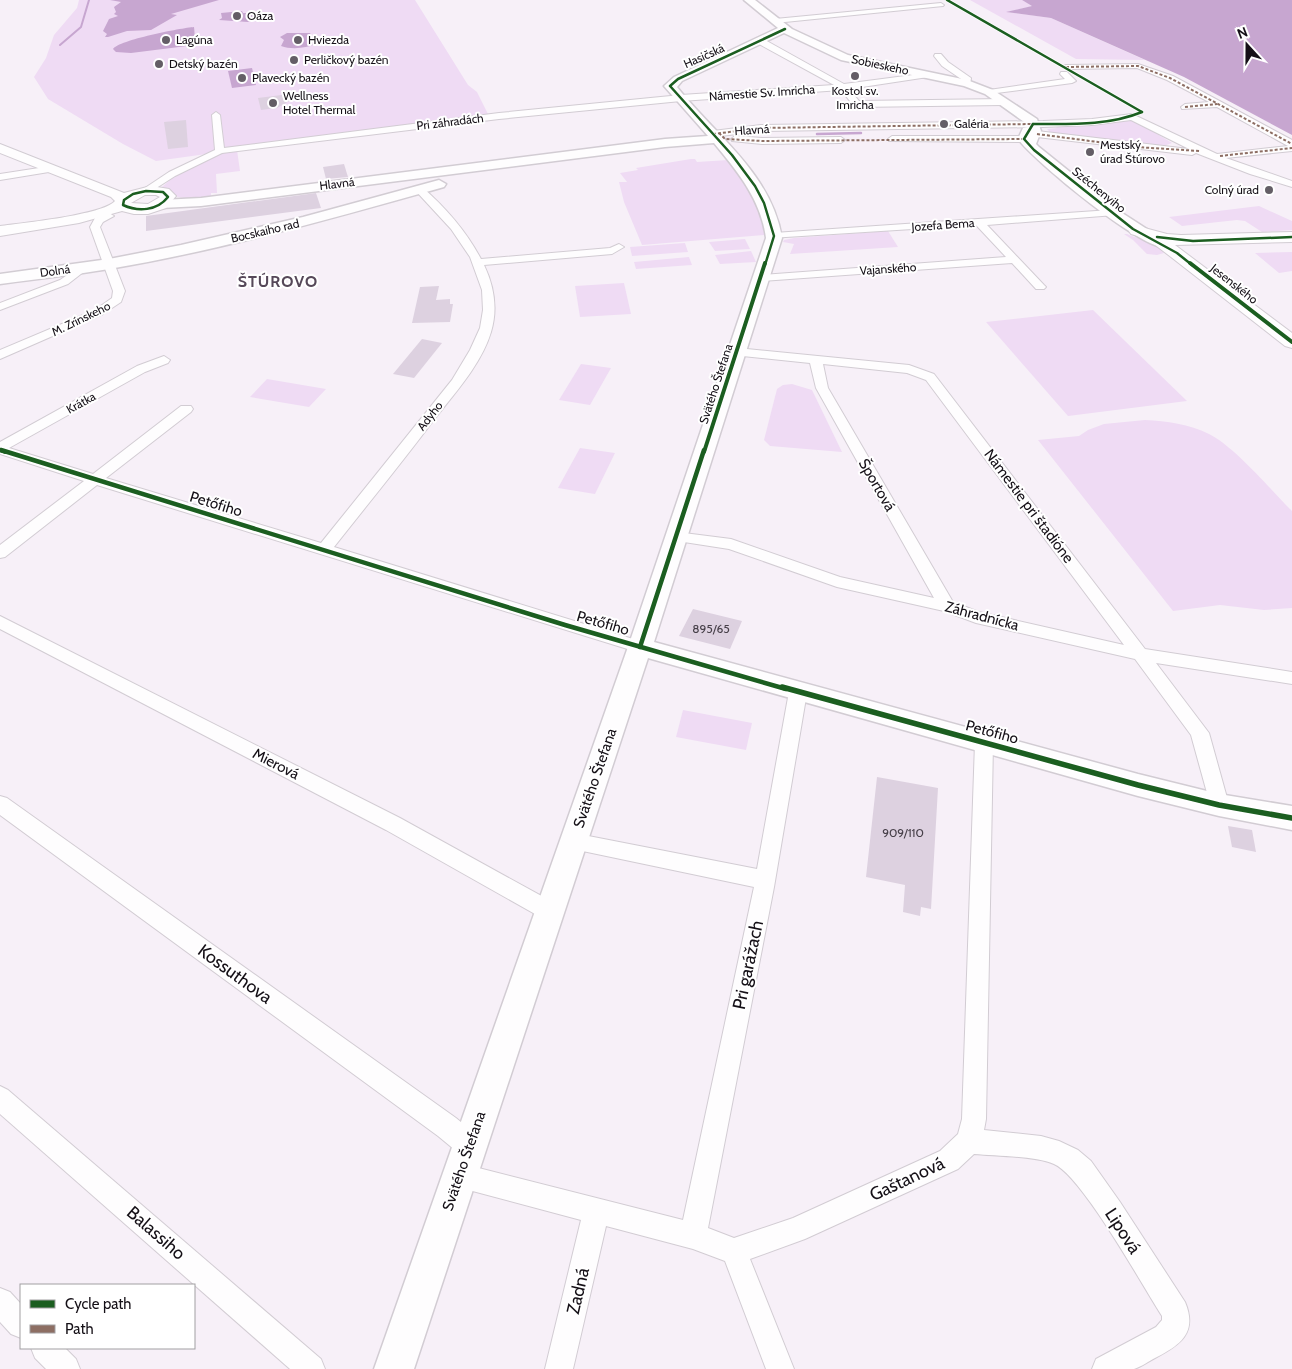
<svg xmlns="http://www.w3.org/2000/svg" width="1292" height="1369" font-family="Cabin,sans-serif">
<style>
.green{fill:#efdbf4}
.water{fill:#c7a6d0}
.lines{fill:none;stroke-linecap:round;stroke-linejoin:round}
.stream-far1{stroke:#c7a6d0;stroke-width:2}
.stream{stroke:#c7a6d0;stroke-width:2.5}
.building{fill:#ddd1e0}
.street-casing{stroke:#d2ccd3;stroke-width:2}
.secondary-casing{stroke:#d2ccd3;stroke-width:3}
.primary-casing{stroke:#d2ccd3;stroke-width:2}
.street{fill:#fefdfe;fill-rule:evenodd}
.secondary{fill:#fefdfe;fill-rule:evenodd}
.primary{fill:#fefdfe;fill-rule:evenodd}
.quiet{stroke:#8d6e63;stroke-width:2;stroke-dasharray:3 2;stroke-linecap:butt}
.cycleway-far3-casing{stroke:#fff;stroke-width:4}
.cycleway-far2-casing{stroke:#fff;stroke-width:6}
.cycleway-far1-casing{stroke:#fff;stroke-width:7}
.cycleway-casing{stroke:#fff;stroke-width:9}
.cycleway-far3{stroke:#1b5e20;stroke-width:2.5}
.cycleway-far2{stroke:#1b5e20;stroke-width:4}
.cycleway-far1{stroke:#1b5e20;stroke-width:4.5}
.cycleway{stroke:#1b5e20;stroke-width:5.5}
.poi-dot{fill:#645e66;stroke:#fff;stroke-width:2}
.labels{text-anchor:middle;stroke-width:4;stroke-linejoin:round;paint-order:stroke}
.far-poi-label{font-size:12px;fill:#151017;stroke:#fff;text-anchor:start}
.far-street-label{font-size:12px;fill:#151017;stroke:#fff}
.number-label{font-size:12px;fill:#474049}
.street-label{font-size:15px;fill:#151017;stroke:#fff}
.far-district-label{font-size:16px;font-weight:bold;letter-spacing:1px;fill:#564859;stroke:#fff}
.near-street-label{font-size:18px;fill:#151017;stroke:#fff}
</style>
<rect width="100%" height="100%" fill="#f7f0f8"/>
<g class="green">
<path d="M79,0H415L468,85L477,92L489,116L237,150L240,171L216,174L217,193H211V196C195,198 173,202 162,187L171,179L221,152L156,161L123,144L48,99L34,77L46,58L54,35L77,8Z"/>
<path d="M970,0H1022L1033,6L1008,12L1051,18L1145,60L1076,59Z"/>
<path d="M1134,120L1172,143L1164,146L1052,134L1047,129L1057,128L1055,126L1094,125Z"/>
<path d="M691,159H695L697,162L728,160C744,181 766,207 765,235L642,245L624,202L619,182H627L620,173L638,170L636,168Z"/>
<path d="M1259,206L1292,221V230L1262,232L1245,221L1237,220L1182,226L1169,217Z"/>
<path d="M888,231L898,247L790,254L794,244L783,242L784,240L794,238Z"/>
<path d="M1124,234H1127C1138,239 1157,242 1164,253L1157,255L1147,254L1133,240Z"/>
<path d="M745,239L750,249L715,251L709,242Z"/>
<path d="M685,243L688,252L632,256L630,247Z"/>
<path d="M751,251L756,262L720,264L715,255Z"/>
<path d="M1292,252V271L1279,273L1255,253Z"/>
<path d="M689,257L692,265L636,269L634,262Z"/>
<path d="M624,283L631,314L580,317L575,286Z"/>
<path d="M1093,310L1187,401L1068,416L986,322Z"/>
<path d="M581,364L611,368L590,405L559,400Z"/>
<path d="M267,379L326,389L309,407L250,397Z"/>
<path d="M792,384L812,390L842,452L770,446L764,440L777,389L783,385Z"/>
<path d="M1145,420C1167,421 1189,424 1209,434C1235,447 1270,489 1292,511V608L1264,610L1220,605L1173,611L1038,440L1079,436L1088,430L1104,424Z"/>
<path d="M580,448L615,453L595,494L558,488Z"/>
<path d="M683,710L752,723L746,750L676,737Z"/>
</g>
<g class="water">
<path d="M110,0H219L171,14L177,15L151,30L127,31L108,37H105L107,34L103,31L109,19L118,16L114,14L116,12L114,7L121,2Z"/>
<path d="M1022,0H1292V135L1184,77L1051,18L1006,12L1032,6Z"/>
<path d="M242,11L243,13H261L266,15L263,16L264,18L248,22L219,20L222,18L221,13Z"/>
<path d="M194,27C195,37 196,43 187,46L131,53L116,52L113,49C119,40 181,28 194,27Z"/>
<path d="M287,33H310L316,44C306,48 292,50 281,46L284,40L280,37Z"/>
<path d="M252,68L256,85L232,88L228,71Z"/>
</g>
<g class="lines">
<path class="stream-far1" d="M60,45L81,27L89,0"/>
<path class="stream" d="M817,134L861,133"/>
</g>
<g class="building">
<path d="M305,92L277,108L261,110L258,98Z"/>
<path d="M186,120L188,147L168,149L164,122Z"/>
<path d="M344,164L348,177L326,179L323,167Z"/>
<path d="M316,193L321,208L146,231V216Z"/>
<path d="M439,286L436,300L450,299V304H453L450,322L412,323L420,287Z"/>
<path d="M422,339L442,343L414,378L393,374Z"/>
<path d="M693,609L742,621L730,649L679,636Z"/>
<path d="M877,777L938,788L931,909L921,907L920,916L903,912L905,885L866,877Z"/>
<path d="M1228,826L1252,830L1256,852L1232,847Z"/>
</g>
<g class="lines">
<defs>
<g id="street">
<path d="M941,3L944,5L943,6L775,23L771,21L775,19Z"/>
<path d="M759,40H765L844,84L928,73L932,75L928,77L849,89L859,101L1003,99L1007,102L1003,105L857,107L854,106L841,90L681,101L499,119L222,153L175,176L147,194H141L139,192L169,172L215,150L212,115L216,112L220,115L224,148L499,113L681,95L834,85L759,44Z"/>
<path d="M935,54H941L948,62L971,78L970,85H964V81L942,66L934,56Z"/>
<path d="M1138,64L1173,76L1292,140V151L1226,158L1292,181V187L1250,174L1196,153L1192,155L1037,137L1033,134L1037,131L1189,149L1131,120L1092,125L1043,127L761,131L713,137L709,134L713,131L761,125L1043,121L1092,119L1132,114L1217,154L1288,146L1217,107L1182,109L1181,107L1185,104L1209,102L1167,80L1137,68L1066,69L1062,67L1066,65Z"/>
<path d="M1061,72H1067L1076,81L1072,83L989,94L985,92L989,90L1065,79L1060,74Z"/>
<path d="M735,136L762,138L841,137L845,140L841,143L762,144L732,141L731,139Z"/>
<path d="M892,136H1024L1028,139L1024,142L889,141L888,139Z"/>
<path d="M52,166L57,169L55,171L0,180V174Z"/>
<path d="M419,186L422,187C446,208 466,231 481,259L610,248L619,244L624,247L612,254L484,265C494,286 498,309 491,332C481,365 454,394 433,421C401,464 367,505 334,547L646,643L648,647L646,651L640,653L634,651L97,485L5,557L0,558V545L84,481L0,454V442L137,366L164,356L170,360L168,363L145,372L9,448L93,474L181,406H191L193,409L191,412L106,478L321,543L452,380L470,350L480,328L483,310L482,290L470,257L451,229L414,189Z"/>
<path d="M1111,210L1115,211V215L987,225L1044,285L1046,287L1044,289H1036L1012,263L761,281L755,278L761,275L1006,257L976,225L770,238L769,236L774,233Z"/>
<path d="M109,213L114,216L103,222L100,227L125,291L121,302L103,314L0,359V350L95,310L112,298L113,291L90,227L95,218Z"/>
<path d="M82,265L86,266L87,268L86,270L68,284L0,310V303L60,280Z"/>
<path d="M737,348L909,365L934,374L1145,649L1292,672V684L1156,663L1209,733L1229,805L1226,811L1219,813L1212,811L1191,735L1135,659L976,623L944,611L837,587L729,549L671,540L668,537L671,534L676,532L731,539L840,577L934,598L816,388L810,363L733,355L731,352ZM823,364L907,373L926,380L1124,645L979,612L953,602L828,388Z"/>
<path d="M0,616L400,818L556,904L560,911L556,918L549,920L542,918L386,830L0,629Z"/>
<path d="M798,685L804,687L807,692L774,887L708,1228L734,1238L793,1218L940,1151L958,1134L962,1119L975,743L977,738L984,736L991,738L993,743L986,1119L984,1130L1041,1136L1059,1141L1078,1150L1091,1161L1120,1202L1185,1302C1198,1333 1180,1345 1155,1358C1149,1361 1141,1367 1134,1369C1122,1369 1105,1369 1092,1369L1096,1359L1156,1327L1162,1320V1316C1142,1285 1082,1176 1054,1164C1035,1156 996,1156 974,1154L958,1169L805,1239L750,1259L794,1369H766L725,1261L693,1249L606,1226L573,1369H545L581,1220L450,1185L446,1176L450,1167L459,1163L683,1220L754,887L573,849L566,847L563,841L566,835L573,833L757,869L789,692L792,687Z"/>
<path d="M0,796L7,798L456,1118L479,1137L482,1146L479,1155L470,1158L461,1155L438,1136L0,815Z"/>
<path d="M0,1086L8,1090L321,1359L325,1369H290L0,1114Z"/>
<path d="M0,1288L10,1292L21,1304V1338L11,1334L0,1322Z"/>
<path d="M31,1348H65L76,1359L80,1369H46L35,1358Z"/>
</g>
<g id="secondary">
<path d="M744,0H755L792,29L848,55L967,80L993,90L1037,119L1041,131L1036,144L1039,147L1116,209L1170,244L1167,247C1145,253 1033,160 1018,139L1023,128L1028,127L1027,124L985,94L964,86L841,60L784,33L682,81L677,87C715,135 771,173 782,238L654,642L1138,774L1219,794L1292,806V830L1219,816L1138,796L648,658L414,1369H374L628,647L766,238C761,200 738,172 714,143L665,147L201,206L161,208L156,207L154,204L156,201L161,200L201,198L665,139L708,136L664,86L674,77L778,28Z"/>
<path d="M439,180L446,184L444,187C333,218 222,250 109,269C73,275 36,279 0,284V274L109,259L181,245L303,217Z"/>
</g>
<g id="primary">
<path d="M0,144L124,193L151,186L169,189L176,196L166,208L148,214H134L122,211L79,223L0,236V226C22,223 103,215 115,201L111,197L0,153ZM145,195H156L160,197L148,204L131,203Z"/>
<path d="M1137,226L1167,234L1181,235L1292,232V242L1175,245L1292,333V348L1285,346L1171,257L1154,244L1156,241L1131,234L1129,231L1131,228Z"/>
</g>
</defs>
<use href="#street" class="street-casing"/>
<use href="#secondary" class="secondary-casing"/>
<use href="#primary" class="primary-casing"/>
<use href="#street" class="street"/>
<use href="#secondary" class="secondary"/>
<use href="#primary" class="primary"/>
<g class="quiet">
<path d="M1066,67L1138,66L1170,78L1292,144"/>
<path d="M1185,107L1217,104"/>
<path d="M719,133L725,139L762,141L1024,139"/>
<path d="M713,134L761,128L1033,124"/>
<path d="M1037,134L1136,147L1200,151"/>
<path d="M1220,156L1292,148"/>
</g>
<defs>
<g id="cycleway-far3">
<path d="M947,0L1142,112"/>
<path d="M1033,124L1024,139L1034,150L1133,229L1177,253L1192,265"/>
<path d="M1033,124C1070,124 1108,126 1142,112"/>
<path d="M146,191L163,192L168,197C157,211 138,212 123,205L124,200L133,194Z"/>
<path d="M1157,237L1193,241L1292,237"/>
<path d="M765,265L774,236L764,203L755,186L732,155L670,86L678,79L785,29"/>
</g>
<g id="cycleway-far2">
<path d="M1190,263L1292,342"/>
<path d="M0,450L5,452"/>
<path d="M704,452L765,263"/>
</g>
<g id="cycleway-far1">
<path d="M1,450L565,625L786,689"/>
<path d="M640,647L704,450"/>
</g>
<path id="cycleway" d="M782,687L1138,785L1219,805L1292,818"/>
</defs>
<use href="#cycleway-far3" class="cycleway-far3-casing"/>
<use href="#cycleway-far2" class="cycleway-far2-casing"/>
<use href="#cycleway-far1" class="cycleway-far1-casing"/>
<use href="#cycleway" class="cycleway-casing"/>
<use href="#cycleway-far3" class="cycleway-far3"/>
<use href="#cycleway-far2" class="cycleway-far2"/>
<use href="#cycleway-far1" class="cycleway-far1"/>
<use href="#cycleway" class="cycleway"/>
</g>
<g class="poi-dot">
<circle cx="237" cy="16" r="5"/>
<circle cx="166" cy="40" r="5"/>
<circle cx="298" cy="40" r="5"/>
<circle cx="294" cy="60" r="5"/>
<circle cx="159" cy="64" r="5"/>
<circle cx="855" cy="76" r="5"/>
<circle cx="242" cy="78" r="5"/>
<circle cx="273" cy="103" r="5"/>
<circle cx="944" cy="124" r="5"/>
<circle cx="1090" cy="152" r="5"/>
<circle cx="1269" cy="190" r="5"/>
</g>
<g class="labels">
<g class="far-poi-label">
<text x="247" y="20">Oáza</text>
<text x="176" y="44">Lagúna</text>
<text x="308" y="44">Hviezda</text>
<text x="304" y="64">Perličkový bazén</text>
<text x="169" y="68">Detský bazén</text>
<text x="252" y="82">Plavecký bazén</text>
<text x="855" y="95" text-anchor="middle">Kostol sv.<tspan x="855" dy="14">Imricha</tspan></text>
<text x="283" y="100">Wellness<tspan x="283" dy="14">Hotel Thermal</tspan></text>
<text x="954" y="128">Galéria</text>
<text x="1100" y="149">Mestský<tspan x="1100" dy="14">úrad Štúrovo</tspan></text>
<text x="1259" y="194" text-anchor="end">Colný úrad</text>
</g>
<g class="far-street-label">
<text transform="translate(704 56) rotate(-24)" y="4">Hasičská</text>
<text transform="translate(880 65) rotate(12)" y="4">Sobieskeho</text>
<text transform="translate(762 93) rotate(-4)" y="4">Námestie Sv. Imricha</text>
<text transform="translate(450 122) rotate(-7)" y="4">Pri záhradách</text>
<text transform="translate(752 130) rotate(-4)" y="4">Hlavná</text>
<text transform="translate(337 184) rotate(-7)" y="4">Hlavná</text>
<text transform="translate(1099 190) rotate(39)" y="4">Széchenyiho</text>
<text transform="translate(943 225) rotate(-4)" y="4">Jozefa Bema</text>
<text transform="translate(265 231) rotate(-13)" y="4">Bocskaiho rad</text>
<text transform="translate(888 269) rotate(-4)" y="4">Vajanského</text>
<text transform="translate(55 271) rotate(-8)" y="4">Dolná</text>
<text transform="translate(1234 284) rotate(38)" y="4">Jesenského</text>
<text transform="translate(81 319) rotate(-26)" y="4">M. Zrínskeho</text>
<text transform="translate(716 384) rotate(-72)" y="4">Svätého Štefana</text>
<text transform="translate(81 403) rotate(-29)" y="4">Krátka</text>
<text transform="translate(430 416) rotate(-52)" y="4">Adyho</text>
</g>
<g class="number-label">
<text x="711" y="633">895/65</text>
<text x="903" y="837">909/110</text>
</g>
<g class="street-label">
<text transform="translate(877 485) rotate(60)" y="5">Športová</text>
<text transform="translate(216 504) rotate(17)" y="5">Petőfiho</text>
<text transform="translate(1029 506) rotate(53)" y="5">Námestie pri štadióne</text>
<text transform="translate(982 616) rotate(15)" y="5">Záhradnícka</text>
<text transform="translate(603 623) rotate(16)" y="5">Petőfiho</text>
<text transform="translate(992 732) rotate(15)" y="5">Petőfiho</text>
<text transform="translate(276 764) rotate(27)" y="5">Mierová</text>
<text transform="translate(595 778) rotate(-71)" y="5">Svätého Štefana</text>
<text transform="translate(464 1161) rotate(-71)" y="5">Svätého Štefana</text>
</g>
<g class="far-district-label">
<text x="278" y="287">ŠTÚROVO</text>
</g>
<g class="near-street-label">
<text transform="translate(748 965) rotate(-78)" y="6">Pri garážach</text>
<text transform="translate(235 974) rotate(36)" y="6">Kossuthova</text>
<text transform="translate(907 1179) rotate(-25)" y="6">Gaštanová</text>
<text transform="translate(1123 1231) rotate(57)" y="6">Lipová</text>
<text transform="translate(156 1233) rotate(41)" y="6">Balassiho</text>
<text transform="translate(578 1291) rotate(-77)" y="6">Zadná</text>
</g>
</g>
<rect x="20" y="1284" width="175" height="65" fill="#ffffff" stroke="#a19fa2"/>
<rect x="30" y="1300" width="25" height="8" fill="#1b5e20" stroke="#a19fa2"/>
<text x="65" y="1309" font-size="15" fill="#151017">Cycle path</text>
<rect x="30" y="1325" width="25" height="8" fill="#8d6e63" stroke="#a19fa2"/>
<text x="65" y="1334" font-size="15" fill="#151017">Path</text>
<g transform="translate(1247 45) rotate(339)" stroke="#ffffff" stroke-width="4" paint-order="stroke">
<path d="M0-4L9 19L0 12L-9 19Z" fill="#151017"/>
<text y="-8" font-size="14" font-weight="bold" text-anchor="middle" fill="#151017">N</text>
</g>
</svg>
